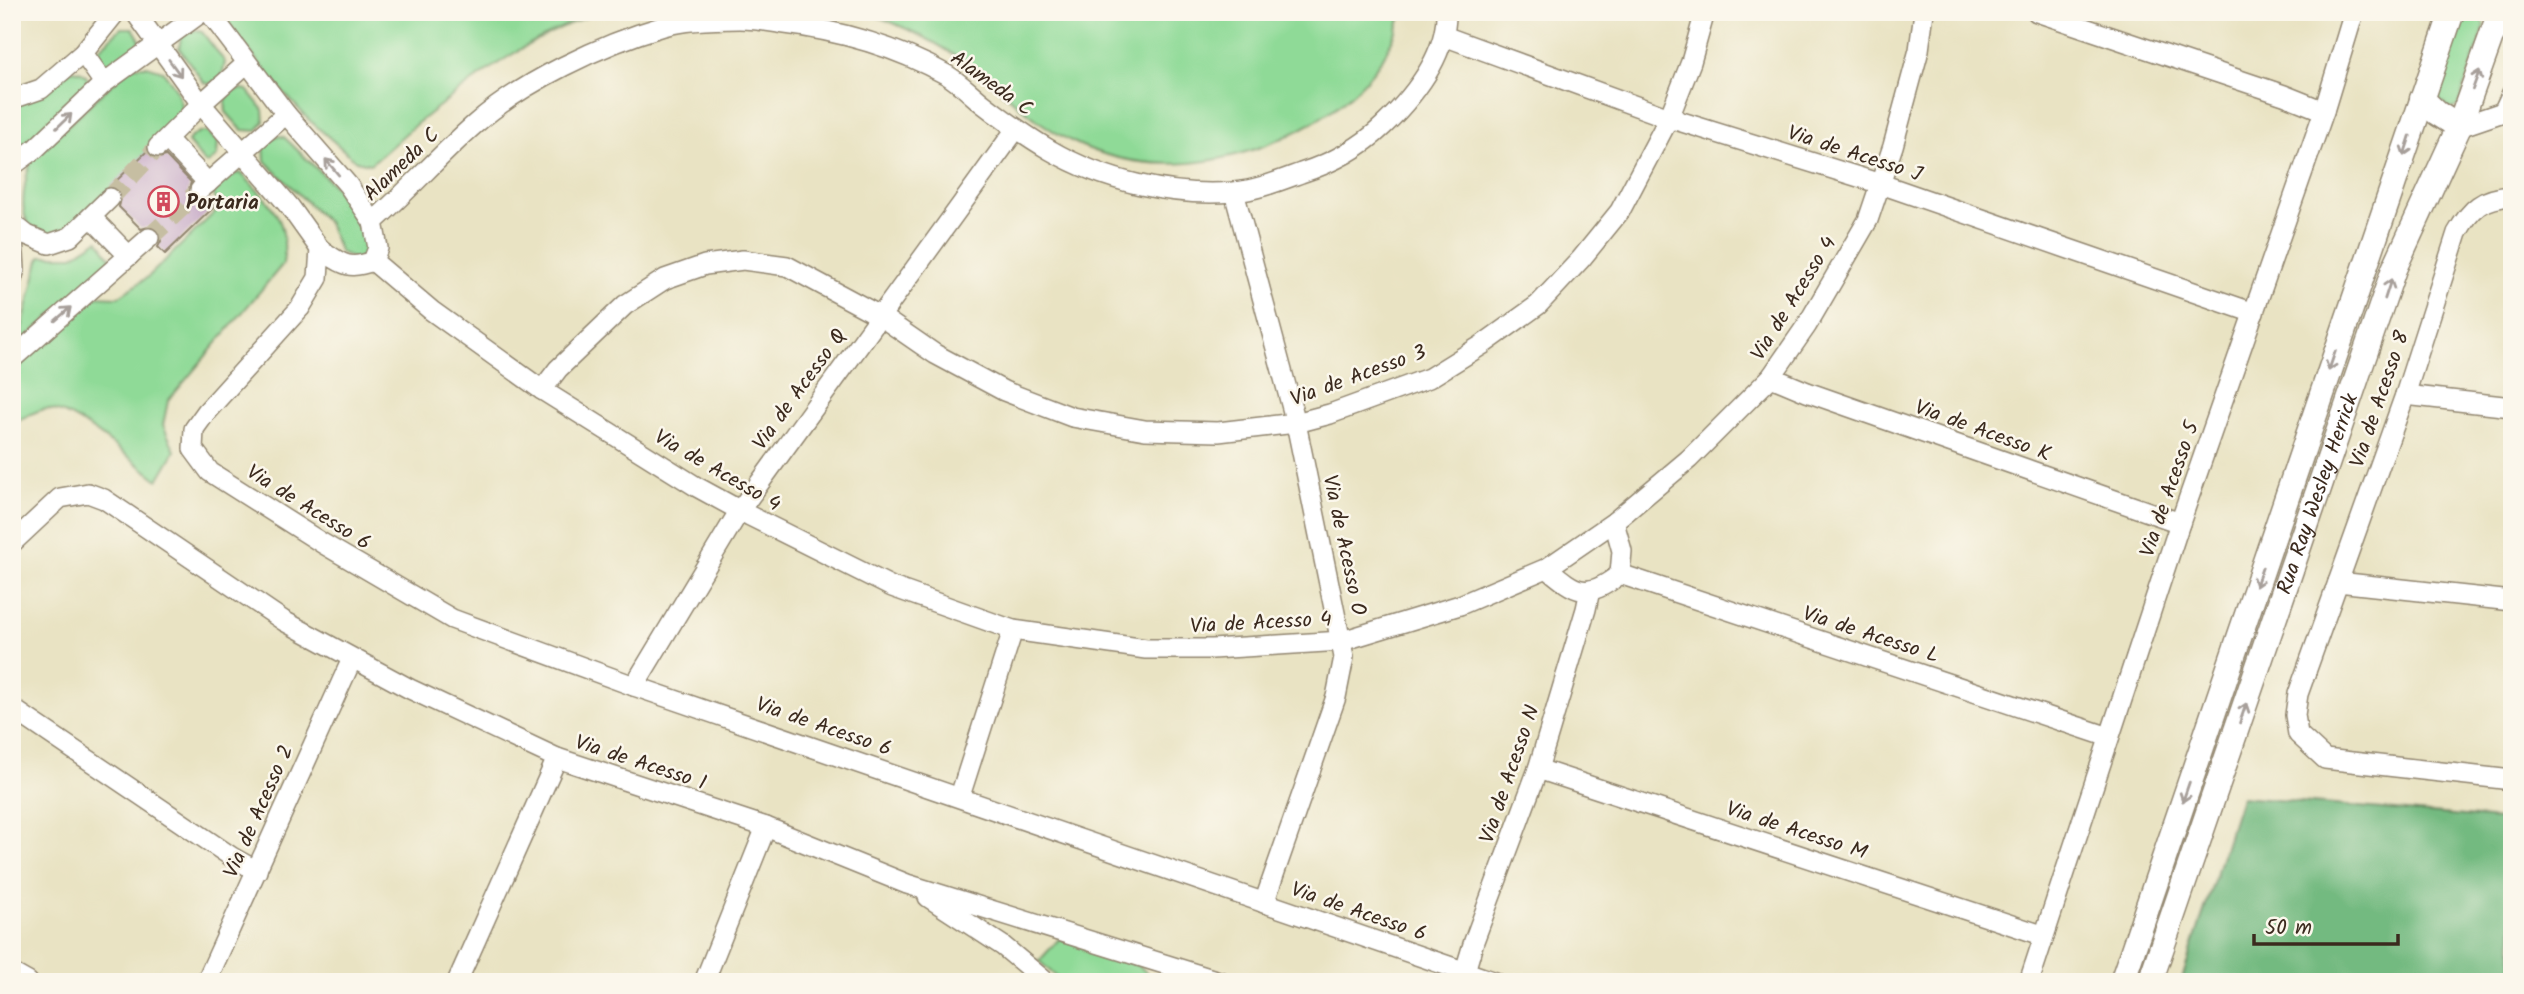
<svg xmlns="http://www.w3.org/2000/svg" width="2524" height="994" font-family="Kalam,sans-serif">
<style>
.green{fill:#8fda97;stroke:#65825a;stroke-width:2}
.forest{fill:#73ba80;stroke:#57724f;stroke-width:2}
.building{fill:#bd9cc1}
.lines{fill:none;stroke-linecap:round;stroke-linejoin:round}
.minor-tunnel{stroke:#c6bea2;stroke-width:19;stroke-dasharray:19 10;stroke-linecap:butt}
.minor-casing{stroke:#928670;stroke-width:22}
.tertiary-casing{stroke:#928670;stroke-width:27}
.minor{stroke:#fff;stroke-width:19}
.tertiary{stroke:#fff;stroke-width:24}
.oneway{stroke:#a79f9a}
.labels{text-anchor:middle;stroke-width:5;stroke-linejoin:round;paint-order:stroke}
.street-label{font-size:21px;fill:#3b2a1e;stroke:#fbf7ec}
.poi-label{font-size:21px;font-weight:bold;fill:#3b2a1e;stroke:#fbf7ec;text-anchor:start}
</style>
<rect width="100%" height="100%" fill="#fbf7ec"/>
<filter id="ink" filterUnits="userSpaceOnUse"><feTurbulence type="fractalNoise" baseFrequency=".0143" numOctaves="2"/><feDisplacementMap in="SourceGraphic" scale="14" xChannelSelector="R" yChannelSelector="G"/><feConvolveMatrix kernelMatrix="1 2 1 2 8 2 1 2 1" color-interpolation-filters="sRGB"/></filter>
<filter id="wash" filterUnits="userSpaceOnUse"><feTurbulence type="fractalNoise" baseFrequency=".00686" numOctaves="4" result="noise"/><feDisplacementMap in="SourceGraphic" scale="28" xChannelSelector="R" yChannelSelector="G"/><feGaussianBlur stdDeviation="1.57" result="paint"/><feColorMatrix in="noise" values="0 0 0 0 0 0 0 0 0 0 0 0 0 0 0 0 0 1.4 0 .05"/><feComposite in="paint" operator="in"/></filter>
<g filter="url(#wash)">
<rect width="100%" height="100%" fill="#e9e3c3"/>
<g class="green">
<path d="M219,12H601C537,32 477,76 424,118C405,132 390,150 370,164L356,161L308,119L273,81Z"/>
<path d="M865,12H1402C1389,66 1349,104 1301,129C1230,167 1146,178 1071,141C1033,122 1002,90 969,65C938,42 901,25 865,12Z"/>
<path d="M2470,13L2477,14L2485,26L2458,106L2450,110L2435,96L2461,19Z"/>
<path d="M121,28H133L140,40L139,45L115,66L106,65L98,55L99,49Z"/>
<path d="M191,30L202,32L225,62L222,77L210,84L204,83L179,48L181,37Z"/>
<path d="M131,66H147L163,71L176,89L181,104V119L172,132L146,153L80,221L56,237C47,234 37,233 30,225C17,211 26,175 32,159Z"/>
<path d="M72,70C82,71 86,73 89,82L85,89L20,153L12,152V102Z"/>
<path d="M242,89L247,90L263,110L264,122L256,131L242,130L226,112C224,99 228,90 242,89Z"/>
<path d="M199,132H207L218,142L217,156L209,163H205L188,142L190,138Z"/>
<path d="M279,136L284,137L354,205L374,238L361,263L340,252L328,223L265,161L264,146L274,137Z"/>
<path d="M241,173C270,204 290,218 283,264L168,401L163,425L175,451L158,480C134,462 76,410 48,409C37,409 21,419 12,424V371L94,296L118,297L148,277L218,209L210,186L226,175Z"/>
<path d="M98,240L113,261L26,338L21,332L39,260L42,256H73Z"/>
<path d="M1060,938L1139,966L1146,972L1149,982H1062L1039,961Z"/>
</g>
<path class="forest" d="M2241,797L2512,820V982H2181Z"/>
<g id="blocks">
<path class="building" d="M147,151L156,159L166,156L191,182L188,192L191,199L202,202L208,199L215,206L165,254L158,247L161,241L159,230L152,226L141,229L119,207L122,194L118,189L111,186Z"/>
</g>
</g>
<g filter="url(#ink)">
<use href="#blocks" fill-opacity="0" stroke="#928670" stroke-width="2"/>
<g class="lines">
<g class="minor-tunnel">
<path d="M110,198L158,147"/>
<path d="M149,238L200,190"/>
</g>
<defs>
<g id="minor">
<path d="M135,12L201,104L290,207L320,249"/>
<path d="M209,12L286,114L348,185L373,222"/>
<path d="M1446,12C1447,56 1412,98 1383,126C1359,149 1332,163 1301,173C1279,181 1257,190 1234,192C1172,197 1103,181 1050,150C1026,136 1004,120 982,103C971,94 960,83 947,75C895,46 837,30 778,23C766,21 753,19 740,19C720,19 683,20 664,26C602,44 522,82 474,125C439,156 408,191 373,222L378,248L373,261C347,271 341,263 320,249L318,278L300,308L207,411L194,429L193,449L210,472L322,543L452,619L634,686L1495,982"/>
<path d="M2037,12L2284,95L2324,111"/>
<path d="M1444,36L1669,118L1881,184L2254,313"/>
<path d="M83,53L104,83"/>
<path d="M12,99L41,89L83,53L116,12"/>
<path d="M2503,112L2512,93"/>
<path d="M2459,127L2503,112L2512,115"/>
<path d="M167,139L208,183"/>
<path d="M158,147L201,104L246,64"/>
<path d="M12,166L35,149L104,83L202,12"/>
<path d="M200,190L286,114"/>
<path d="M1234,192L1296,423L1344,657L1336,697L1264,903"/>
<path d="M2512,196C2482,198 2471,208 2457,233L2405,395L2298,694L2295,715L2298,734L2325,759L2512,780"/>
<path d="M91,217L129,256"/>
<path d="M12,222L15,269L12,279"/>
<path d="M12,223L27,235L49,244L70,237L110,198"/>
<path d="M373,261L432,311L542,390L697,487L750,516L892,587L1013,630L1146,649H1212L1342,641L1460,605L1547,568L1614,522L1689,459L1771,377L1807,325L1868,220L1893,146L1919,50L1924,12"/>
<path d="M12,359L149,238"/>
<path d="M1771,377L1807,392L2180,523"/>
<path d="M542,390L558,369L625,305L665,279L705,265L743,260L787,266L880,316L935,354L1004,391L1072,417L1145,430L1218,432L1296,423L1330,414L1429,378L1482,345L1538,305L1581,259L1620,211L1669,118L1691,62L1705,12"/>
<path d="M2405,395L2512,407"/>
<path d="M12,543L60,498L88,493L104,499L284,621L410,689L557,758L766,827L907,884L1222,982"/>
<path d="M1547,568C1576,592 1586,601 1620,574L1622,551L1614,522"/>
<path d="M1620,574L2109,737"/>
<path d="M2338,582L2512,601"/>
<path d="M634,686L740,510L1016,129"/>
<path d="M12,708L232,857L257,871"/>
<path d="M1538,769L2042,935"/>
<path d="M960,796L1013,630"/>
<path d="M928,897L1003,946L1046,982"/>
<path d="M1465,971L1474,941L1538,769L1586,609L1590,590"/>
<path d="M12,973L28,982"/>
<path d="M206,982L352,659"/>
<path d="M457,982L557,758"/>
<path d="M704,982L766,827"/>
<path d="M2029,982L2180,523L2324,111L2354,12"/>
</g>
<g id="tertiary">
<path d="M2422,99L2437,113L2459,127"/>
<path d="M2122,982L2452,12"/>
<path id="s1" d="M2150,982L2394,269L2459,127L2500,12"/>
</g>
</defs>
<use href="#minor" class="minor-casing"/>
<use href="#tertiary" class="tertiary-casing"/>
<use href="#minor" class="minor"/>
<use href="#tertiary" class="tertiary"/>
</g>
<defs><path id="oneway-shaft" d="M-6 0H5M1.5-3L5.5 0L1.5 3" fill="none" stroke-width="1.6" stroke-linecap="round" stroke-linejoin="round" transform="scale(1.75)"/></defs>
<g class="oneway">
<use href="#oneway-shaft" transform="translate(175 68) rotate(54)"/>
<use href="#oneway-shaft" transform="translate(2476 80) rotate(-70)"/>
<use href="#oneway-shaft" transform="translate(64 121) rotate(-44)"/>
<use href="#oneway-shaft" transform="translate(2407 146) rotate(108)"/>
<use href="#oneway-shaft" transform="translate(332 167) rotate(-130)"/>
<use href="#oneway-shaft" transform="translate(2388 289) rotate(-72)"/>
<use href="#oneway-shaft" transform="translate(63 314) rotate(-41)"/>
<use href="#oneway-shaft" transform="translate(2332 361) rotate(109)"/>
<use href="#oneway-shaft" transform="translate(2259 577) rotate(109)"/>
<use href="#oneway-shaft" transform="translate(2243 713) rotate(-71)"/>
<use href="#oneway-shaft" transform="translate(2186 792) rotate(109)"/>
</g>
</g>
<defs>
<symbol id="building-ring" viewBox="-11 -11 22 22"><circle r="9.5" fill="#fbf7ec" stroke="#d1495b" stroke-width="1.5"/><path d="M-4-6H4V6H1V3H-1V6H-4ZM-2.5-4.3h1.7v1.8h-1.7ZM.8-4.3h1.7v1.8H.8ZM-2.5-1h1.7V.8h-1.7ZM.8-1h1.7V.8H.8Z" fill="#d1495b"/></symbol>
</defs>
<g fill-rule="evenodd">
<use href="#building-ring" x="146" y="184" width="35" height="35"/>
</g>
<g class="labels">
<g class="street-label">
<text transform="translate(992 83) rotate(36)" y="7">Alameda C</text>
<text transform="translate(1855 153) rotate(18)" y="7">Via de Acesso J</text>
<text transform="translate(401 164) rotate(-44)" y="7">Alameda C</text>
<text transform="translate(1793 298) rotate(-58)" y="7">Via de Acesso 4</text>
<text transform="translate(1358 375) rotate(-20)" y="7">Via de Acesso 3</text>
<text transform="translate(799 389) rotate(-54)" y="7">Via de Acesso Q</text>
<text transform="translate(2379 399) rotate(-71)" y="7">Via de Acesso 8</text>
<text transform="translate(1983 430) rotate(20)" y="7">Via de Acesso K</text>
<text transform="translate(718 470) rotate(30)" y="7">Via de Acesso 4</text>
<text transform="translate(2169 489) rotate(-71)" y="7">Via de Acesso 5</text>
<text dy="7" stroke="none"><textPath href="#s1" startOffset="516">Rua Ray Wesley Herrick</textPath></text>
<text transform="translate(309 507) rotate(32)" y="7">Via de Acesso 6</text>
<text transform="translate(1345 545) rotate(78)" y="7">Via de Acesso O</text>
<text transform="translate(1261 622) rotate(-3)" y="7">Via de Acesso 4</text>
<text transform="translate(1871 634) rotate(18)" y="7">Via de Acesso L</text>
<text transform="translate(824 726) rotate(19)" y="7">Via de Acesso 6</text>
<text transform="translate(641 762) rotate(18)" y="7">Via de Acesso 1</text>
<text transform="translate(1509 774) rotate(-71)" y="7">Via de Acesso N</text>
<text transform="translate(258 811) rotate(-66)" y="7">Via de Acesso 2</text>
<text transform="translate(1797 830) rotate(18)" y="7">Via de Acesso M</text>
<text transform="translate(1359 911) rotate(19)" y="7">Via de Acesso 6</text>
</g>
<g class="poi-label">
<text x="186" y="209">Portaria</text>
</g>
</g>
<rect width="2524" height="994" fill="none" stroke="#fbf7ec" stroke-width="42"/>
<path d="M2254 934v10h144v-10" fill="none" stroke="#3b2a1e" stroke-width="3.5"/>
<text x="2265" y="934" font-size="21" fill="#3b2a1e" stroke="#fbf7ec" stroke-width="5" paint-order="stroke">50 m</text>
</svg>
